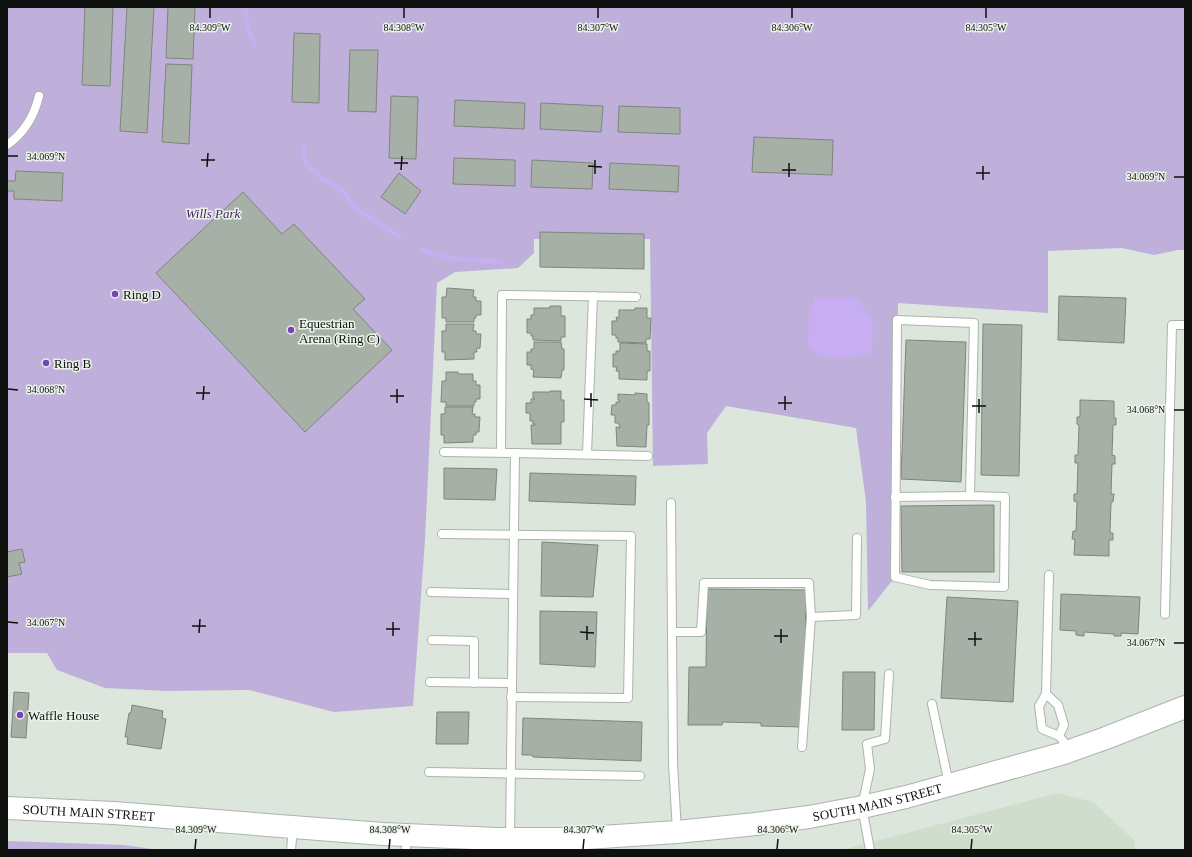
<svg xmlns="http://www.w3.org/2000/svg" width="1192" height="857" font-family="Georgia,serif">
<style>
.built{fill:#cfddcd}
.green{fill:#bfb0db}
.water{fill:#c7aef3}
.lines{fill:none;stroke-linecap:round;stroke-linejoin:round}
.stream{stroke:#c7aef3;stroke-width:4}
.building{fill:#a7b0a6;stroke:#7d857c}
.service-casing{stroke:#abb4aa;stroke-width:10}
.trunk-casing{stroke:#abb4aa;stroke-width:24}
.service{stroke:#fff;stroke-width:8}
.trunk{stroke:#fff;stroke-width:22}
.ticks{fill:none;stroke:#0d100d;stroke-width:1.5}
.poi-dot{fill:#7842b9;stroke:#ebf3e9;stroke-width:1.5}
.labels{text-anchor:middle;stroke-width:3;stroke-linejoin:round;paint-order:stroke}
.park-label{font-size:13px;font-style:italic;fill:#401b69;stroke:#ebf3e9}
.poi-label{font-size:13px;fill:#0d100d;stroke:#ebf3e9;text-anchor:start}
.street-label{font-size:13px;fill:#0d100d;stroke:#ebf3e9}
.ticks-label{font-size:10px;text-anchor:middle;fill:#0d100d;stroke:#ebf3e9;stroke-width:3;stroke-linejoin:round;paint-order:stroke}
</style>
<rect width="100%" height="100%" fill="#dde6dc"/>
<path class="built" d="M1058,793L1093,802L1135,841V850H842Z"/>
<g class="green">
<path d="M7,7H1185V250H1178L1154,255L1122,248L1048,251V313L898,303L895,577L868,611L866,502L856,428L726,406L707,433L708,464L653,466L650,239H534V253L518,268L455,272L437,283L425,540L413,706L334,712L249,690L166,691L105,688L57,670L47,653H7Z"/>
<path d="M7,841L124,845L159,850H7Z"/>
</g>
<path class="water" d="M816,297H856L873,321L872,353C858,356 829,361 816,353C813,351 810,346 808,343L809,312Z"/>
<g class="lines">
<g class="stream">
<path d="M245,7L247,23L255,47"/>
<path d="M303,145L306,165L323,179L343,191L355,208L400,237"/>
<path d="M422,250L448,258L501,262"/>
</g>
</g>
<g class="building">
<path d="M85,7H113L110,86L82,85Z"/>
<path d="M127,7H154L147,133L120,131Z"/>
<path d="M168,7H195L193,59L166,58Z"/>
<path d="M294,33L320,34L319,103L292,102Z"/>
<path d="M350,50H378L376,112L348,111Z"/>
<path d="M166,64L192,65L189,144L162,142Z"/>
<path d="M391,96L418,97L416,159L389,158Z"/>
<path d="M455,100L525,103L524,129L454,126Z"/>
<path d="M541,103L603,106L601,132L540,129Z"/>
<path d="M619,106L680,108V134L618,132Z"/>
<path d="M754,137L833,140L832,175L752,172Z"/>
<path d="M454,158L515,160V186L453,184Z"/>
<path d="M532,160L593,163L592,189L531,187Z"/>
<path d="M610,163L679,166L678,192L609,189Z"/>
<path d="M16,171L63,173L62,201L14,199V191H7V181H15Z"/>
<path d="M399,173L421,191L405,214L381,197Z"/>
<path d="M243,192L282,234L294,224L365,299L353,309L392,350L305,432L156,273Z"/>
<path d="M540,232L644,234V269L540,267Z"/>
<path d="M447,288L474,290L473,297H476V301H481V315H476V318H474V322H446V318H442V297H446Z"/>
<path d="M1059,296L1126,298L1124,343L1058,340Z"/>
<path d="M550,306H561V316H565V337H561V341L533,340V336H531V333H527V319H531V315H534V308H550Z"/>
<path d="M635,308H647V318H651L650,339H646V343L618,342V338H616V335H612V321H617L616,317L619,318V310H635Z"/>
<path d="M446,324H474L473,331H476V334H481L480,348L476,349L477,352H474V359L445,360V352H442V331H446Z"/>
<path d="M983,324L1022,325L1019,476L981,475Z"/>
<path d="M906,340L966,342L961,482L901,479Z"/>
<path d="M534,342H561L562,349H564V370H562L561,378L533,377L534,370L531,369V365H527V352H531V349H534Z"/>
<path d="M620,343L647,344V351H650V371H647V380L619,379V371H616L617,367H613V354H616V351H620Z"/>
<path d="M446,372H458V374H473V381H476V385H480V399H476V402H474V406H446V402H441L442,381H446Z"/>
<path d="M550,391H561V400H564V422H561V444H532L531,425H535V424H533V421H530V413H526V403H531V399H535L533,398V392H550Z"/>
<path d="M635,393L647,394V402L649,403V425H647L646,447L617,446L616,427L620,428V426H619V423H615V415H611L612,405H616V402H620V401L618,400V394L635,395Z"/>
<path d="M1080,400L1114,401V418H1116V425H1113L1112,455L1115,456V464H1112L1111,494H1114L1113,502H1111L1110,533H1113V540H1109V556L1074,555L1075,539H1072L1073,531H1076L1077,502L1074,501V494H1077L1078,463H1075V455H1078L1079,425L1077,424V417H1080Z"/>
<path d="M445,407H473L472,414H475V417H480L479,432H476V435H473V442L444,443V435H441V414H445Z"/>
<path d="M444,468L497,469L495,500L444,499Z"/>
<path d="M530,473L636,476L635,505L529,501Z"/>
<path d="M994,505V572H902L901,506Z"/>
<path d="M542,542L598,545L593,597L541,596Z"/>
<path d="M22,549L25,562L19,563L22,574L7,577V552Z"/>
<path d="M707,589L806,590L804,727L761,726V723L723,722L722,725H688L689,667H706Z"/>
<path d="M1061,594L1140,597L1138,634L1121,633V636H1114V634L1084,632V636L1076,635V631L1060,630Z"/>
<path d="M947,597L1018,601L1013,702L941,698Z"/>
<path d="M540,611L597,612L595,667L540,664Z"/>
<path d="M843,672H875L874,730H842Z"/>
<path d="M14,692L29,693L26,738L11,737Z"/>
<path d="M132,705L163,711L162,718L166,719L161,749L127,744L128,737H125L129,713H131Z"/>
<path d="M437,712H469L468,744H436Z"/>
<path d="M523,718L642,722L641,761L533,757L532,755H522Z"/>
</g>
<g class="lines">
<defs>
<g id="service">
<path d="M7,145C24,133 34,117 39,96"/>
<path d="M897,320L974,323L970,496L1005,497L1004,587L930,585L895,577Z"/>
<path d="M444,452L515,453L510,838"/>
<path d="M501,452L502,295L636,297"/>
<path d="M515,453L648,456"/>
<path d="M587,454L593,296"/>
<path d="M895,497L970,496"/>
<path d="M671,503L673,764L677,831"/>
<path d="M442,534L631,536L628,698L511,697"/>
<path d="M1049,575L1046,694L1039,706L1042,729L1059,736L1070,749"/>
<path d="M431,592L513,594"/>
<path d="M1165,614L1172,325H1185"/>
<path d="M672,632H701L704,583H809L811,617"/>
<path d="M432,640L474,641V683"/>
<path d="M430,682L511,683"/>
<path d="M1046,694L1058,705L1064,725L1059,736"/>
<path d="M932,704L949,784"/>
<path d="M802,747L811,617L856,615L857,538"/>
<path d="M429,772L640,776"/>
<path d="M291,850L293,828"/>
<path d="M406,850V836"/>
<path d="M870,850L862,807L870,769L867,744L885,739L889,674"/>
</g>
<g id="trunk">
<path id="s1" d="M7,808L114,813L383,834L497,839H571L677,832L756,824L809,817L862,807L906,797L1061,754L1106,738L1185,707"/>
</g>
</defs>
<use href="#service" class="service-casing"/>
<use href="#trunk" class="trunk-casing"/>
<use href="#service" class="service"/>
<use href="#trunk" class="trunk"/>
</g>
<path class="ticks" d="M210,18V8M404,18V8M598,18V8M792,18V8M986,18V8M8,156H18M201,160H215M394,163H408M588,166L602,167M207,167L208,153M401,170L402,156M782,170H796M976,173H990M595,174V160M789,177V163M1174,177H1184M983,180V166M8,389L18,390M196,393H210M390,396H404M584,399L598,400M203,400L204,386M397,403V389M778,403H792M972,406H986M591,407V393M785,410V396M1174,410H1184M979,413V399M8,622L18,623M192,626H206M386,629H400M580,632L594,633M199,633L200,619M393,636V622M774,636H788M968,639H982M587,640V626M781,643V629M1174,643H1184M975,646V632M195,849L196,839M389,849L390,839M583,849L584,839M777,849L778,839M971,849L972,839"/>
<g class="poi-dot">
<circle cx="115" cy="294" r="4"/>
<circle cx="291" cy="330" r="4"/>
<circle cx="46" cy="363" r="4"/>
<circle cx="20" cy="715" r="4"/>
</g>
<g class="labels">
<g class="park-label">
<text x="213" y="218">Wills Park</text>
</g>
<g class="poi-label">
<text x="123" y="299">Ring D</text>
<text x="299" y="328">Equestrian<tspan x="299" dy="15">Arena (Ring C)</tspan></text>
<text x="54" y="368">Ring B</text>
<text x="28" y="720">Waffle House</text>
</g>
<g class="street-label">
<text dy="5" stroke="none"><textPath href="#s1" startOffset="874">SOUTH MAIN STREET</textPath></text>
<text dy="5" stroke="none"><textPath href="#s1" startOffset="82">SOUTH MAIN STREET</textPath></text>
</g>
</g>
<g class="ticks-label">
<text x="210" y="31">84.309°W</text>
<text x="404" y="31">84.308°W</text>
<text x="598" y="31">84.307°W</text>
<text x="792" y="31">84.306°W</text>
<text x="986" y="31">84.305°W</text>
<text x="46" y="160">34.069°N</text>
<text x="1146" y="180">34.069°N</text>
<text x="46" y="393">34.068°N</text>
<text x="1146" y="413">34.068°N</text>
<text x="46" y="626">34.067°N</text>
<text x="1146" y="646">34.067°N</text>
<text x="196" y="833">84.309°W</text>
<text x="390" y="833">84.308°W</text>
<text x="584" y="833">84.307°W</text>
<text x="778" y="833">84.306°W</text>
<text x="972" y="833">84.305°W</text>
</g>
<rect width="1192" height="857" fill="none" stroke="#0d100d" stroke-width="16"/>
</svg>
